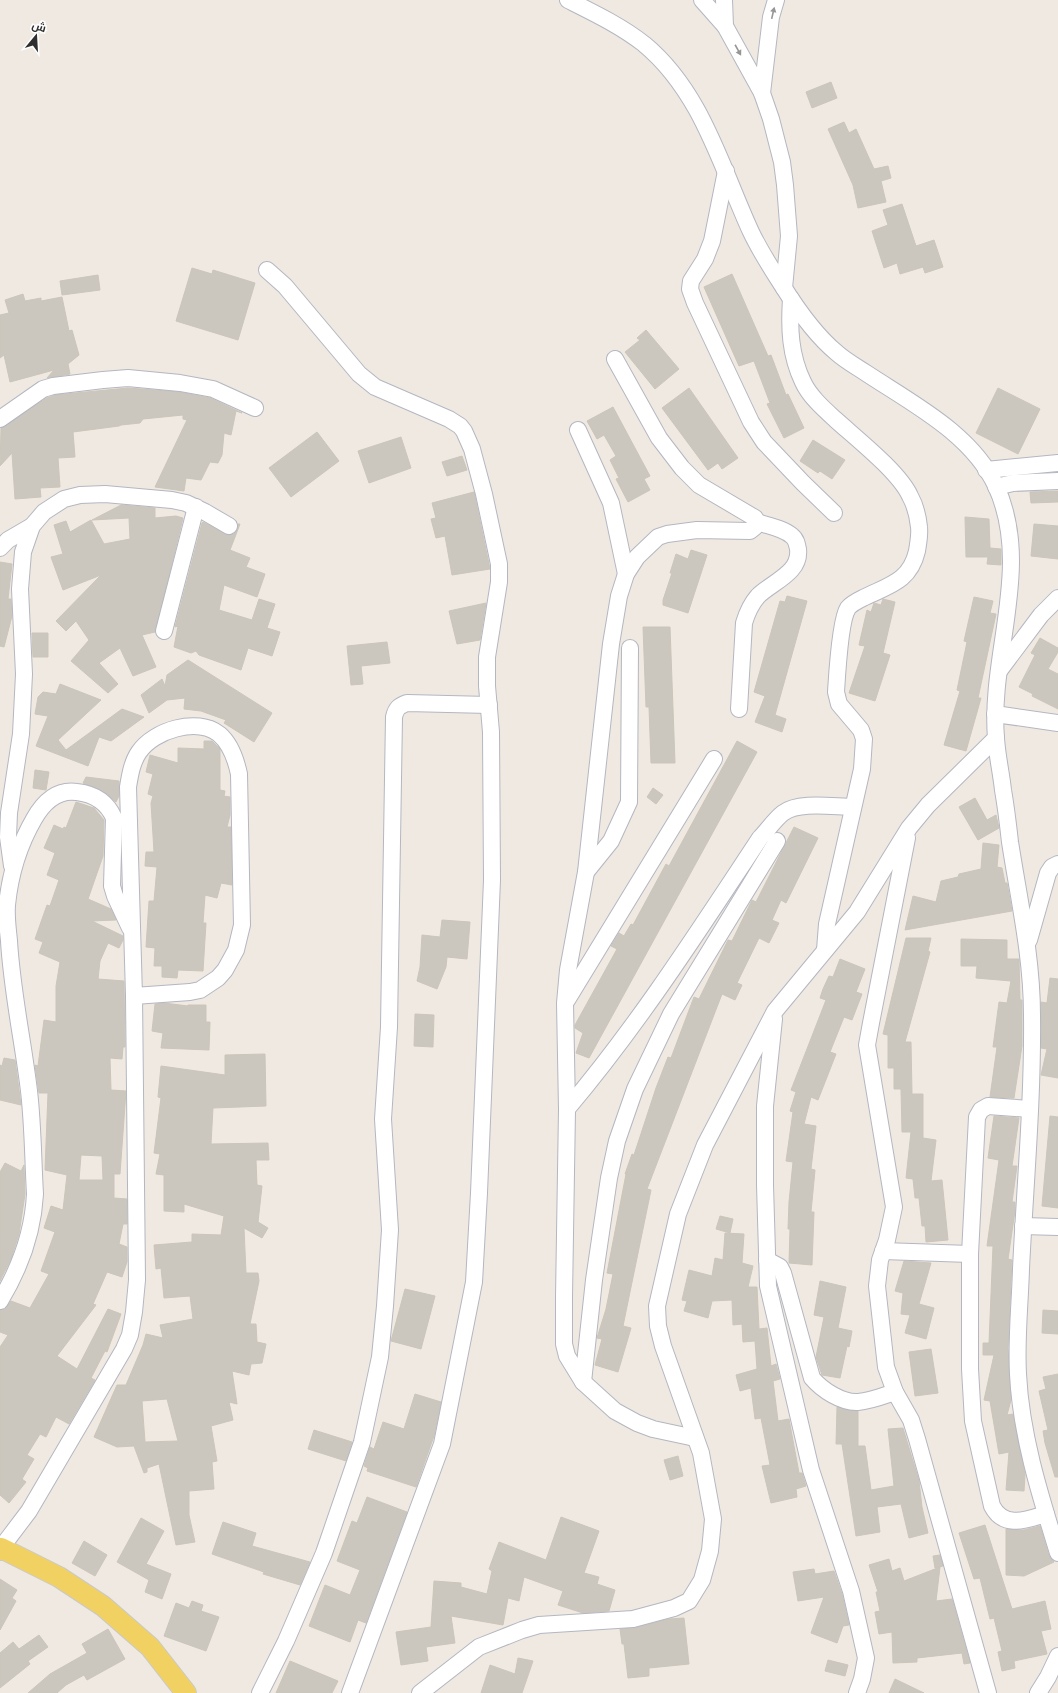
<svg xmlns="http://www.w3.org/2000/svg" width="1058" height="1693" font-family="Lato,Cairo,sans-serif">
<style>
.building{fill:#cbc7bf;stroke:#cbc5ba;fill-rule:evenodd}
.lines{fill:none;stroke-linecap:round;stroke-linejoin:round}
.minor-casing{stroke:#b4b7c1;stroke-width:18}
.major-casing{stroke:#c9c9c9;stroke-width:22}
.minor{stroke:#fff;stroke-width:16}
.major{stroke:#f2d163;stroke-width:20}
.oneway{fill:#969696}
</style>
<rect width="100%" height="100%" fill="#efe9e1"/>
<g class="building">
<path d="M831,82L837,98L812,108L806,92Z"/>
<path d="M844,122L849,133L856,129L874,169L888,166L891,178L881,181L886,202L858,208L853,185L828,129Z"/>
<path d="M902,204L916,246L934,240L943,267L925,273L923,267L900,274L897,263L884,268L872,231L888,225L883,210Z"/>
<path d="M192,268L212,274L213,270L255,283L238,340L176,321Z"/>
<path d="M732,274L768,356L771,355L786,395L788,394L804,428L784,438L767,404L770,403L754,361L739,366L704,287Z"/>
<path d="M98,275L100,290L62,295L60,281Z"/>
<path d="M23,294L25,301L41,298V301L62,297L69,331L72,330L79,355L68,364L70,374L47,378L54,370L10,382L4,355L0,358V315L9,313L5,300Z"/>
<path d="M646,330L679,369L655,389L625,352L640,340L637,338Z"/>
<path d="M128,388L179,392L210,398L242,413L236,411L231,435L224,433L222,455L218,463L210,462L201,480L186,478L184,491L155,487L187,420L183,419V415L143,419L140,423L121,425L119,426L73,432L75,457L58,458L60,487L40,488L41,497L15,499L12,453L0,466L1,428L47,398L55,395Z"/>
<path d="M689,388L738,458L722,469L718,463L708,470L662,408Z"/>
<path d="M998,388L1040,409L1018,454L976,433Z"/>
<path d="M613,407L650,476L644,479L650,490L628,502L616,479L619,478L610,460L616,456L604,435L597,439L587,421Z"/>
<path d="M317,432L339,461L291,497L269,468Z"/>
<path d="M401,437L411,468L369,483L358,451Z"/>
<path d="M813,440L845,460L832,479L820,471L818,473L800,461Z"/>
<path d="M462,456L467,470L447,476L442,462Z"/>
<path d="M1058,491V502L1031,503L1030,492Z"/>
<path d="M474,492L490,569L452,575L445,536L436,538L431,519L436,518L432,503Z"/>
<path d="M121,505L155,508V518L176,516L183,518L155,632L142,635L156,667L133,676L120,648L99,663L118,684L108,693L71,661L89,640L76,621L66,631L56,621L101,575L63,590L51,557L63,554L54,525L66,521L70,532L91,520L104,544L130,539L129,518L92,520Z"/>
<path d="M965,517L989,519L990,548L1001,549V565L987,564L988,557H966Z"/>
<path d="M203,522L229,535L234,534L237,530L238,524H240L230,550L250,558L246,567L265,574L257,597L224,585L219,610L252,620L259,599L275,604L267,628L280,632L272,656L248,648L241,670L199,655L196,651L191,653L174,647L178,626L175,627L202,523Z"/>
<path d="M1034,524L1058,526V559L1031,556Z"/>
<path d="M691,550L707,555L688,613L663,605V600L672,573H670L676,554L688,559Z"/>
<path d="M0,562L12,564L8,599H11L12,616L4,647L0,646Z"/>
<path d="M787,596L807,601L775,715L786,719L782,732L755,722L765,696L754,692L780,601L785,602Z"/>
<path d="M974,597L993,601L990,613L996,614L978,698H981L966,751L944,745L960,691L957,690L967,642L964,641Z"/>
<path d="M883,599L895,602L883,653L890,655L875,701L849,693L865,646L859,645L867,610L871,612L874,603L881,605Z"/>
<path d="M486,603L480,640L457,644L449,611Z"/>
<path d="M643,627H670L675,763H651L649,707H646Z"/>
<path d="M32,633H48V657H33Z"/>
<path d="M1040,638L1058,648V652L1048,669L1058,674V709L1032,696L1033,694L1019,687L1035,655L1031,653Z"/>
<path d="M387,642L390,663L361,666L363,684L351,685L347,646Z"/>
<path d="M188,660L272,713L254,742L224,723L226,720L201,711L184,709L185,698L167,700L149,713L141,695L162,679L165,686L167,675Z"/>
<path d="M60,684L101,700L58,740L66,750L122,709L144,717L111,741L99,737L88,766L36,746L48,716L35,714L38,697L43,692L56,694Z"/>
<path d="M204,741H212L220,749V790L225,791L224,796L230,797V815L227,827H231L232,885L221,883L217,898L205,895L203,923H206L203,971L178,970L177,978L162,977V966H154L155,948L146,947L149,901H154L157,867L145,866L146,852H154L151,803L153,796L148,794L153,774L146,772L150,755L178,763V748L204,749Z"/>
<path d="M737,741L757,752L589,1058L576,1053L583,1033L575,1028V1025L617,949L611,946L619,933L624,936L631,924L633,925L666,864L669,866Z"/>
<path d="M35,770L49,772L46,790L33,788Z"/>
<path d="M86,777L119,781V796L116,802L104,792L83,783Z"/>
<path d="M653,788L663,795L656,804L647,797Z"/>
<path d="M975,798L987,820L996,815L999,828L978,840L959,807Z"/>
<path d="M76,802L94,808L104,820L103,856L88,899L111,909L116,920L92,921L123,936V940L119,948L108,943L100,961L98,979L124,981L125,1047H123L122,1059L110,1058L111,1090L126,1091L120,1174H114V1198L127,1199V1224H123L119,1244L127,1247V1262L122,1277L107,1272L93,1304L96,1305L57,1356L77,1369L108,1309L121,1314L107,1352L105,1351L91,1378L95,1380L69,1424L56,1417L46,1437L40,1434L27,1455L34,1459L22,1479L26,1482L9,1503L0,1495V1347L8,1335L0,1332V1310L5,1309L11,1301L30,1308L49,1274L41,1271L55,1232L44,1228L51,1206L63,1210L67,1175L45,1170L48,1093H39L35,1065L38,1066L44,1020L56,1022V986L60,962L39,953L43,942L35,939L47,905L50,906L59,880L47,875L55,853L44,848L54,825L63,829L64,827L66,828ZM81,1155L102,1156L103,1180H79Z"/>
<path d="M794,827L818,838L786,903L781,900L772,920L779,923L769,943L759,938L737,983L742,985L735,1000L722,994L647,1189L651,1190L623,1326L631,1328L618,1372L595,1365L602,1339L597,1338L606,1309L613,1274L607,1273L626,1174H625L632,1154L634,1155L656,1088L668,1057L671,1058L694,997L699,999L728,940L732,941L752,900L756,902Z"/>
<path d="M983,843L999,845L997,867L1002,868L1005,883H1007L1012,911L905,930L913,896L936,902L941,881L958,877L959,874L981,869Z"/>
<path d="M442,920L470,922L467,959L447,957L446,967L437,989L417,981L420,967L422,935L440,937Z"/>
<path d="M906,938H931L928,951L930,952L905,1042H911L912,1094H923V1138L936,1140L931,1181L942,1180L948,1240L926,1242L925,1226H922L919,1198H915L913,1179L906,1178L911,1132H902L901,1089H894V1068H888V1035L883,1034Z"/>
<path d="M961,939L1007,940V959H1019L1020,1000H1022V1046L1014,1098L990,1097L997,1047H993L999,1002L1007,1003L1011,981L976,978L977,966H961Z"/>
<path d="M840,959L865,969L856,992L862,994L852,1020L844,1017L830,1052L836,1054L818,1100L811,1097L804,1124L816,1126L811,1169L815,1170L811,1212H814L812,1265L789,1263L790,1229H788L789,1202L793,1162L786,1161L793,1112L790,1111L796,1092L791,1090L826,1000L820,998L823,989L829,976L833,977Z"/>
<path d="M1050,978L1058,979V1078L1041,1075L1047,1049L1041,1048V1002L1047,1003Z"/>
<path d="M164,1003L188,1006V1005H206V1022H210L209,1050L161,1048L163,1033L152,1031L155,1004Z"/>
<path d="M415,1014L434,1015L433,1047L414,1046Z"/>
<path d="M265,1054L266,1106L213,1108L211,1144L268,1143L269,1160H256L257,1185L262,1186L258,1222L268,1228L262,1238L244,1228L246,1273H258L259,1281L250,1324H256L257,1342L266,1344L262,1363L251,1364L249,1375L232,1371L237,1404L229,1402L233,1420L211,1426L217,1461L212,1462L214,1489L189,1491V1515L195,1542L176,1545L159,1464L147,1468V1472L144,1473L134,1446L117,1447L94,1437L117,1385H126L143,1345L146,1334L163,1338L160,1325L193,1319L190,1296L164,1298L161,1268L156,1269L154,1245L192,1242V1234L221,1235L224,1216L184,1204V1212L164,1211V1175L156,1174L160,1154L154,1153L161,1098L158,1097L161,1066L225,1075V1055ZM167,1399L178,1441L145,1442L142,1401Z"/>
<path d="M4,1058L15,1060L21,1105L0,1100V1065L2,1066Z"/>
<path d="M994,1116L1019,1118L1012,1166H1017L1012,1202H1015V1211L1008,1259L1012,1260L1008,1348L1011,1400L1007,1415L1013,1414L1025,1475L1024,1491L1006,1490L1009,1452L999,1454L990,1401L984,1400L994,1355H983V1343H989L993,1246H987L999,1160L988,1158Z"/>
<path d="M1050,1116L1058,1117V1208L1042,1206Z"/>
<path d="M5,1163L21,1171L24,1165L25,1194L19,1234L11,1259L0,1281V1172Z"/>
<path d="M720,1216L733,1219L730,1233L716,1229Z"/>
<path d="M725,1233L744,1234L742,1263L753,1266L748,1287H757L759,1329L767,1328L771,1366L776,1364L780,1379L773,1381L778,1421L789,1419L799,1473H802L806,1486L796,1489L797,1497L771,1503L762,1466L770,1465L761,1418L755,1419L751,1388L740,1391L736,1375L757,1369L755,1341L743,1342L742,1324L733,1325L732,1300L712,1301L708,1318L684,1311L687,1301L682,1300L689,1270L712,1276L715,1258L723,1260Z"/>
<path d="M904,1261L931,1263L919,1304L934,1308L926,1339L905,1333L910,1315L901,1314L903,1293L895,1291Z"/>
<path d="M820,1281L846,1287L838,1328L852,1331L849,1347L847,1346L840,1378L822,1375L816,1357L824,1317L814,1315Z"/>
<path d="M405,1289L435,1296L421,1349L391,1341Z"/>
<path d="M1043,1310L1058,1311V1334L1042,1333Z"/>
<path d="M931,1349L938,1393L915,1396L909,1352Z"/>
<path d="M1058,1374V1477H1055L1045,1443L1043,1431L1048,1430L1039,1391L1046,1389L1043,1377Z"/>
<path d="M415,1394L441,1402L434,1436L416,1487L367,1471L368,1468L364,1466L370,1447L374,1449L383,1422L404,1429Z"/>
<path d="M837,1407L858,1411V1446H865L871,1490L894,1486L888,1429L903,1428L919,1481L922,1507L928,1533L909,1538L901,1504L877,1507L880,1532L856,1536L842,1444H836Z"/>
<path d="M314,1430L352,1442L346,1461L308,1449Z"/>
<path d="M678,1456L683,1476L670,1480L664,1460Z"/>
<path d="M367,1497L407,1512L366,1623L358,1620L350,1642L309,1626L325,1585L350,1595L360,1570L337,1561L352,1521L357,1523Z"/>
<path d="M561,1517L599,1531L584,1573L599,1577L597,1584L615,1590L609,1611L583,1613L558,1605L563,1591L524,1577L519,1601L508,1598L503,1625L451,1616L455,1643L426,1647L428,1661L401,1665L396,1632L431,1627L434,1581L461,1583V1587L487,1594L492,1571L489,1569L499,1542L546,1560Z"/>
<path d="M141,1518L164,1531L146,1564L171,1574L162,1599L145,1592L149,1580L117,1562Z"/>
<path d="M223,1522L256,1533L252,1546L310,1562L300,1585L263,1574L264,1572L212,1554Z"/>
<path d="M985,1525L1012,1609L1045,1601L1051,1629L1041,1631L1047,1654L1014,1661L1015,1668L1002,1671L998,1652L1002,1651L994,1618L990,1619L980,1578L974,1579L959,1533Z"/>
<path d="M1040,1526L1049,1556L1054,1562L1024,1576L1006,1575V1529L1024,1530Z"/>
<path d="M84,1541L107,1555L95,1576L72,1563Z"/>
<path d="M940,1555L943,1566L935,1568L933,1556Z"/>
<path d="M889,1559L892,1571L900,1568L904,1581L940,1567L936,1601L952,1599L970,1663L964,1664L962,1653L917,1658V1662L893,1663L892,1632L879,1634L875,1612L880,1611L876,1592H878L869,1565Z"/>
<path d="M814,1569L815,1574L834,1571L842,1594L849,1625L843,1626L837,1643L811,1633L824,1597L798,1601L793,1572Z"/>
<path d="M0,1579L17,1590L12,1598L16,1601L0,1630Z"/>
<path d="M192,1601L203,1605L201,1611L219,1617L206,1651L164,1636L176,1603L189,1608Z"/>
<path d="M684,1618L689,1664L649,1668V1676L628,1678L624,1644H622L620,1629L635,1628L669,1619Z"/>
<path d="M108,1629L125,1659L87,1680L84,1675L66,1685L57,1693H28L50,1674L87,1653L82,1644Z"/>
<path d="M39,1635L48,1647L28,1661L30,1664L0,1688V1653L13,1642L19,1649Z"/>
<path d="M518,1658L533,1661L522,1693H481L490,1665L515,1674Z"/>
<path d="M828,1660L848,1665L845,1676L825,1671Z"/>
<path d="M290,1661L338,1681L332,1693H276Z"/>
<path d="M895,1679L924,1693H889Z"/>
</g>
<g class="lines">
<defs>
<g id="minor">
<path d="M568,0C594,13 621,26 644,44C702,92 721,167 751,232C760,251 771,268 782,285C797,309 815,335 837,353C846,361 857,367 866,373C913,404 972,434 996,486C1033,567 989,654 996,738C997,755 1001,772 1003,790C1006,807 1008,824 1010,842C1019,900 1032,957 1032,1015C1033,1100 1025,1185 1021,1269C1020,1304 1016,1339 1018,1374C1021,1435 1040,1495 1058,1553"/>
<path d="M702,0L725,26"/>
<path d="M724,0L725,26L762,93L771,119L782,162L785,185L789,236L784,288"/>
<path d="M762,93L771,17L776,0"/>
<path d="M726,171L712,241L705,259L691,281L690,289L695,303L751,422L764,442L803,483L834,513"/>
<path d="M267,270L285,286L359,374L375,387L449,419L460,426L464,431L472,449L484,494L499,564V582L487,657V686L491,732L492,880L479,1193L474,1282L442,1444L350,1693"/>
<path d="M791,299C789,328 790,355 803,382C810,397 824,409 836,420C857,439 899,472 910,496C915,505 918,517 919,527C920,535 918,544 917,551C910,581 890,585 865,597C859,600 852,603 848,608C840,620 837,676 836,692L839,704L861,730L864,739L862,769L827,924L825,950"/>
<path d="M615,359L659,438L682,468L699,485L755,518L757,522L755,527L750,531L697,530L667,534L658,537L637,557L626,574L619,596L611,644L586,872L568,970L565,1003L567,1109L564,1297V1344L567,1356L583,1382L615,1411L637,1423L653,1429L695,1438"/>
<path d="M0,419L43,389L53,386L103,380L128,378L180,383L213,389L255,408"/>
<path d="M578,430L611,503L626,574"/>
<path d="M986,470L1058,463"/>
<path d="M996,487L1013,483L1058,481"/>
<path d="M0,548L8,540L32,526"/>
<path d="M164,631L196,507"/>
<path d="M999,671L1041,615L1058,598"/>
<path d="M739,709L744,623C747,613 751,604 758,596C772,582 801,573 798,549C797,544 796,539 792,536C783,528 768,526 757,522"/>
<path d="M995,714L1058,723"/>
<path d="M907,838L871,1023L867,1045L894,1207L887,1240L880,1260L877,1286L886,1367L895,1392L911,1420L917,1439L988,1693"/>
<path d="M12,866L8,837L9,813L21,734L24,674L20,589L23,552L32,526L44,512L64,499L80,495L105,494L172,500L186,503L205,512L229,526"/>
<path d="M586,872L611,841L629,802L630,648"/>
<path d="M1029,940L1048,873L1052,867L1058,864"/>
<path d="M567,1000L714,759"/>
<path d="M774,1019L765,1106V1185L768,1286L811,1470L851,1591L866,1658L862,1679L857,1693"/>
<path d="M567,1109C639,1024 699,930 760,838C768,830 774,820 783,813C799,801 834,807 853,807"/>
<path d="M1030,1109L988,1106L981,1110L977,1117L970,1254V1369L973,1421L992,1506C1004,1529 1026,1520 1046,1514"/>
<path d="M1023,1226L1058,1227"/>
<path d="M883,1251L970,1254"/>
<path d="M767,1260L780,1267L783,1273L812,1378C822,1390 842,1403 858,1402C871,1401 883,1396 895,1392"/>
<path d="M0,1301C20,1268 33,1233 35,1194C33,1160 33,1125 29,1091C23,1041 12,992 9,941C8,930 6,917 7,905C10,875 19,845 34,819C43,803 56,789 77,792C94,794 107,802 114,818L112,886L115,896L130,928"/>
<path d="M583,1382L594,1280L609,1178L617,1141L635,1089L671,1014L777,841"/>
<path d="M1,1548L29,1511L124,1349L130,1335L134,1312L137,1280L134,996L128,787C130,775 132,762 139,752C154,730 197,717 219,734C231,744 236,760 239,774L242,925L236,950L225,970L218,978L200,990L190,992L134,996"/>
<path d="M260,1693L286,1641L324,1553L362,1442L380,1357L385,1306L390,1230L383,1119L389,1027L394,717C396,708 399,706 407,703L489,705"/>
<path d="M420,1693L479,1647L522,1630L539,1625L633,1619L674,1608L689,1601L702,1580L710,1551L713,1519L701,1453L663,1346L658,1326L657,1306L678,1214L705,1145L775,1011L857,912L909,828L928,805L996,738"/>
<path d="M1038,1693L1048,1677L1058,1656"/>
</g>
<path id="major" d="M0,1550L1,1548L59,1577L103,1606L150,1647L186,1693"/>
</defs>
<use href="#minor" class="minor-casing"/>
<use href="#major" class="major-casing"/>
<use href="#minor" class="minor"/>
<use href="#major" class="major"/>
</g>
<defs><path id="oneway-solid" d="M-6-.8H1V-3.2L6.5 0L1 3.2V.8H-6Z"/></defs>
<g class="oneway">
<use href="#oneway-solid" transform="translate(773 13) rotate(-77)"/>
<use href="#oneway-solid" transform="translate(738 50) rotate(61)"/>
</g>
<g transform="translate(36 36) rotate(18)" stroke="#ffffff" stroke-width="3" paint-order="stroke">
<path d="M0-3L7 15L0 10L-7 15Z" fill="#2e2e2e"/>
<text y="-6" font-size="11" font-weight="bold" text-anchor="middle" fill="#2e2e2e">ش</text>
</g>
</svg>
